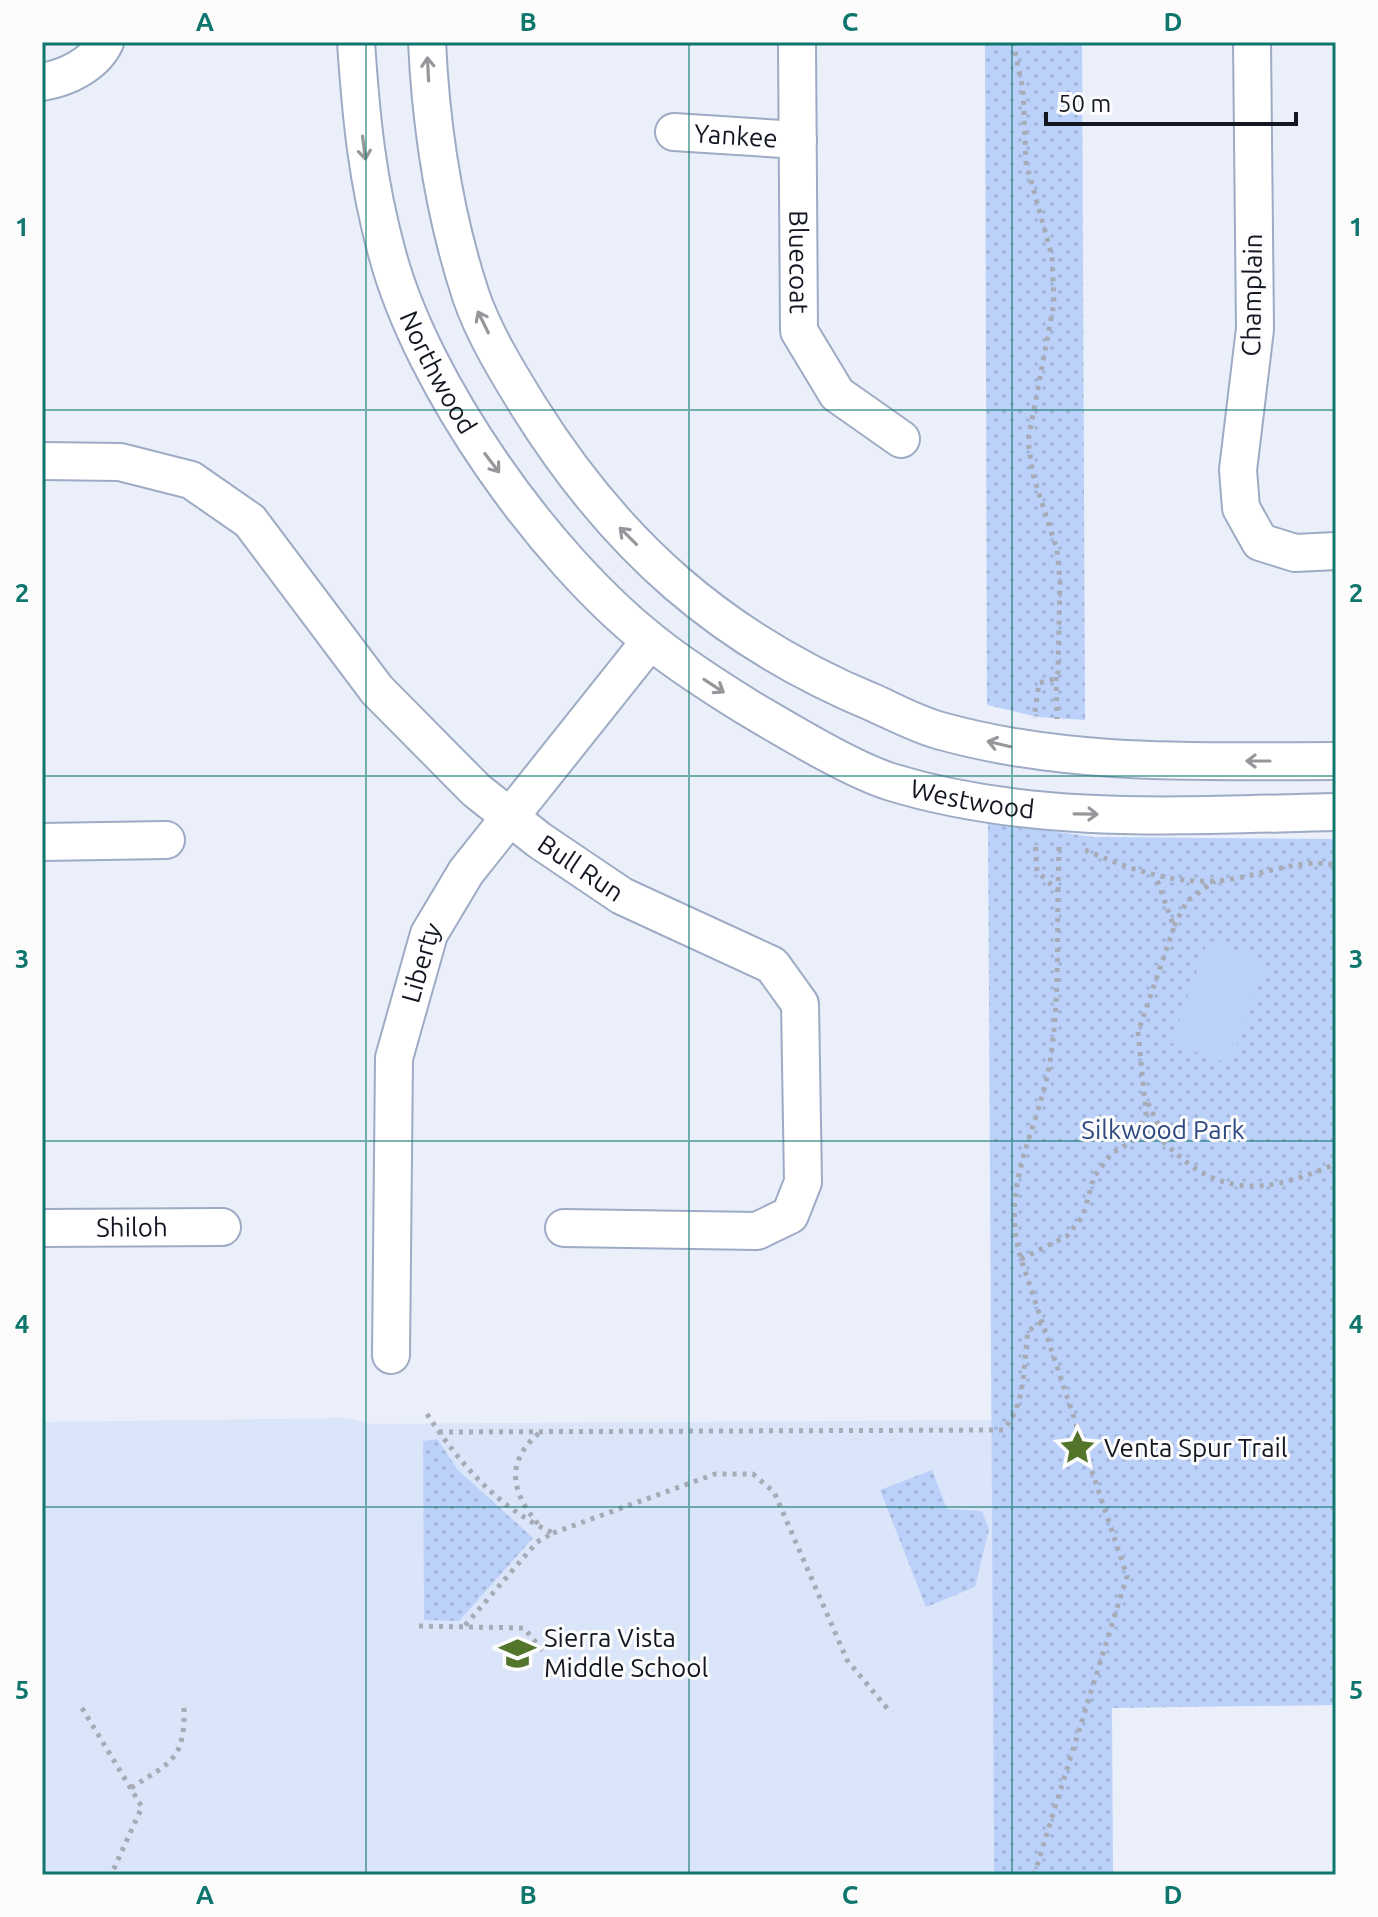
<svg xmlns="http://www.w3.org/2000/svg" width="1378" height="1917" font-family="Ubuntu,sans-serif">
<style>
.built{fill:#dae5f9}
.green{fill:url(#green-dots)}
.pitch{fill:#bcd1f9}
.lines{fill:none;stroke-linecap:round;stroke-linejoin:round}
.minor-casing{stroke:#9eabc4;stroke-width:40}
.path{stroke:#a7abb6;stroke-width:5;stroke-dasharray:4 6;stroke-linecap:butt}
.minor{stroke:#fff;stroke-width:36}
.oneway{stroke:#95979b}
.grid{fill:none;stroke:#0f766e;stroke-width:2;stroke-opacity:0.55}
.labels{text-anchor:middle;stroke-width:6;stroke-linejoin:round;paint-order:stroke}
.street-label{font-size:26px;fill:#131721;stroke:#fcfcfc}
.park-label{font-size:26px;fill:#2f4982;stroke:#fcfcfc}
.poi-label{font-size:26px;fill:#131721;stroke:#fcfcfc;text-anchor:start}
.neatline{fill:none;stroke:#0f766e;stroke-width:3}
.grid-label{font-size:26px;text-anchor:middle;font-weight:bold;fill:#0f766e}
</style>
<defs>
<pattern id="green-dots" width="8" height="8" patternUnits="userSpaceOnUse" patternTransform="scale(2)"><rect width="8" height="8" fill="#bcd1f9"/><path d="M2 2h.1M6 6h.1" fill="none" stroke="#a1b3d5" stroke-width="1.8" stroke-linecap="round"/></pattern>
</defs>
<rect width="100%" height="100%" fill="#eaeffa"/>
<path class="built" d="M347,1418L372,1424L992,1420L994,1875H42V1422Z"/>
<g class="green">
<path d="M985,42H1082L1085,720L1038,717L987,705Z"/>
<path d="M988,822L1094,837L1336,839V1705L1112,1708L1113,1875H994Z"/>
<path d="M437,1439L458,1470L533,1538L459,1621L424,1620L423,1441Z"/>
<path d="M932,1470L947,1509L982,1511L989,1529L975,1587L926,1607L880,1490Z"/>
</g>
<path class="pitch" d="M1208,940L1267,961L1230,1064L1171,1043Z"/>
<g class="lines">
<defs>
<g id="minor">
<path id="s1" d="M356,42C361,116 367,180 387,253C422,385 544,557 652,642C683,667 718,689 752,710C788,731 852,770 891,782C1035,826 1187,815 1336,812"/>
<path d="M427,42C431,127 444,214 471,296C484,334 508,373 529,407C616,546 722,640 874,703C896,713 918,725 941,731C1071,767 1203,761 1336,761"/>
<path id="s2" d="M797,42L799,331L837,394L901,439"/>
<path d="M1252,42L1255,329L1238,470L1241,508L1260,542L1295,553L1336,551"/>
<path d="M42,82C66,78 94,65 105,42"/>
<path id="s3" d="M674,132L798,140"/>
<path id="s4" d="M42,461L120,462L191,480L250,521L377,690L476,790L539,840L622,896L772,965L800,1004L803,1182L790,1215L757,1231L564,1228"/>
<path d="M42,842L166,840"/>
<path id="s5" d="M42,1228L222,1227"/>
<path id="s6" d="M391,1355L394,1058L429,934L466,872L650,641"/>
</g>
</defs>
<use href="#minor" class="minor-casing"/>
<g class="path">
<path d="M1013,42L1023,90L1026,163L1052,256L1054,303L1028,441L1033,475L1057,550L1060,580L1058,672L1054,679L1039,683L1034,718"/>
<path d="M1056,677L1057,719"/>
<path d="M1085,850C1127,868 1168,883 1215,881C1255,879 1295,857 1336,865"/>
<path d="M1058,891L1059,845"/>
<path d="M1174,926L1187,901L1215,881"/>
<path d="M1148,1103L1166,1141"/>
<path d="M1135,1139L1156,1136C1170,1147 1184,1162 1199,1171C1248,1199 1288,1183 1336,1164"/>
<path d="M1021,1259L1067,1236L1083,1216L1094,1177L1111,1154L1134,1140L1146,1113L1138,1032L1174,927L1156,877"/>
<path d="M427,1414C459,1463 498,1508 553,1533L537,1542L462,1629"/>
<path d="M439,1432L1003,1430C1027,1404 1023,1364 1028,1331L1042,1322"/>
<path d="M538,1524C511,1492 505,1462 539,1433"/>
<path d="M553,1533L715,1474H753L774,1492L847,1660L891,1713"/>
<path d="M419,1626L524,1628L543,1651"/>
<path d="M82,1708L142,1807L111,1875"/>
<path d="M131,1788C172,1761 185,1760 184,1707"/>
<path d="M1034,1875L1127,1576L1021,1259C999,1185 1038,1132 1050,1062C1059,1005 1057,948 1058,891L1037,871L1035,841"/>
</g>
<use href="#minor" class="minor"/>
</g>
<defs><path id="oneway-shaft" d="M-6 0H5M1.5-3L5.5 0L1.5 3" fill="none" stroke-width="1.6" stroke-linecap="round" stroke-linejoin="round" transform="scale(2)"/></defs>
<g class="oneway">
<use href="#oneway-shaft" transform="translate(428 69) rotate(-93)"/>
<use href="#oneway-shaft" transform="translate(364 148) rotate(83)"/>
<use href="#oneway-shaft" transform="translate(483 322) rotate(-116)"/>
<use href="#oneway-shaft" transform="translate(492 463) rotate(53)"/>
<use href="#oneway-shaft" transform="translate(628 536) rotate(-135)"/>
<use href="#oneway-shaft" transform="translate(714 686) rotate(33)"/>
<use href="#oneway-shaft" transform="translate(999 744) rotate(-167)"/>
<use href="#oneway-shaft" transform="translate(1258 761) rotate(-180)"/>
<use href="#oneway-shaft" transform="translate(1086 814) rotate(1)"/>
</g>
<path class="grid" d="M366,42V1875M689,42V1875M1012,42V1875M42,410H1336M42,776H1336M42,1141H1336M42,1507H1336"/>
<defs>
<symbol id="sight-bare" viewBox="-9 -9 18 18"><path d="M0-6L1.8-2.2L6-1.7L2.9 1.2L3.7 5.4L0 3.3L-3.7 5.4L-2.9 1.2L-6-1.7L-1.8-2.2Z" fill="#52742b" stroke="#fcfcfc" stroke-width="2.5" paint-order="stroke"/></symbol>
<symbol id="school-bare" viewBox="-9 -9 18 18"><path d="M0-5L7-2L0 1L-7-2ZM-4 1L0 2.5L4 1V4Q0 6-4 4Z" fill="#52742b" stroke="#fcfcfc" stroke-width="2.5" paint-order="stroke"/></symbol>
</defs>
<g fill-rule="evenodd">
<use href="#sight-bare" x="1052" y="1422" width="51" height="51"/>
<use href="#school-bare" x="492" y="1628" width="51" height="51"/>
</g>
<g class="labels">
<g class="street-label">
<text dy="9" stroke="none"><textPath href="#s3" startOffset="62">Yankee</textPath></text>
<text dy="9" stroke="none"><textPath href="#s2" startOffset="220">Bluecoat</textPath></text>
<text transform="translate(1252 295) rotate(-89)" y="9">Champlain</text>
<text dy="9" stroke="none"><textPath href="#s1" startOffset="344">Northwood</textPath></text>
<text dy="9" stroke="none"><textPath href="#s1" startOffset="1052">Westwood</textPath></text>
<text dy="9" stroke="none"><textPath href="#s4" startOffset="706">Bull Run</textPath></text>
<text dy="9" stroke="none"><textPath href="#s6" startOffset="396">Liberty</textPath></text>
<text dy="9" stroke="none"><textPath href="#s5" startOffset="90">Shiloh</textPath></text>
</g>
<g class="park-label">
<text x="1163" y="1139">Silkwood Park</text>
</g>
<g class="poi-label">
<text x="1104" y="1457">Venta Spur Trail</text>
<text x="544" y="1647">Sierra Vista<tspan x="544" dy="30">Middle School</tspan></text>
</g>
</g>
<rect width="1378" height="1917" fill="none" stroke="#fcfcfc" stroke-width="88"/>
<path d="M1046 112v12h250v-12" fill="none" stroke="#131721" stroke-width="4"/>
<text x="1058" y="112" font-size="24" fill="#131721" stroke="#fcfcfc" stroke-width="6" paint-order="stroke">50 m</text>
<rect x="44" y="44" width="1290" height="1829" class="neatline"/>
<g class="grid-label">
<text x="205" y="31">A</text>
<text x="528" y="31">B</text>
<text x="850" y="31">C</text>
<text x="1173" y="31">D</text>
<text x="22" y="236">1</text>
<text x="1356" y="236">1</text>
<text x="22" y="602">2</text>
<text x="1356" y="602">2</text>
<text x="22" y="968">3</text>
<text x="1356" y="968">3</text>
<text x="22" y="1333">4</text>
<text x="1356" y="1333">4</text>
<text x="22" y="1699">5</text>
<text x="1356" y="1699">5</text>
<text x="205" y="1904">A</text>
<text x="528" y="1904">B</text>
<text x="850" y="1904">C</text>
<text x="1173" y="1904">D</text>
</g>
</svg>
